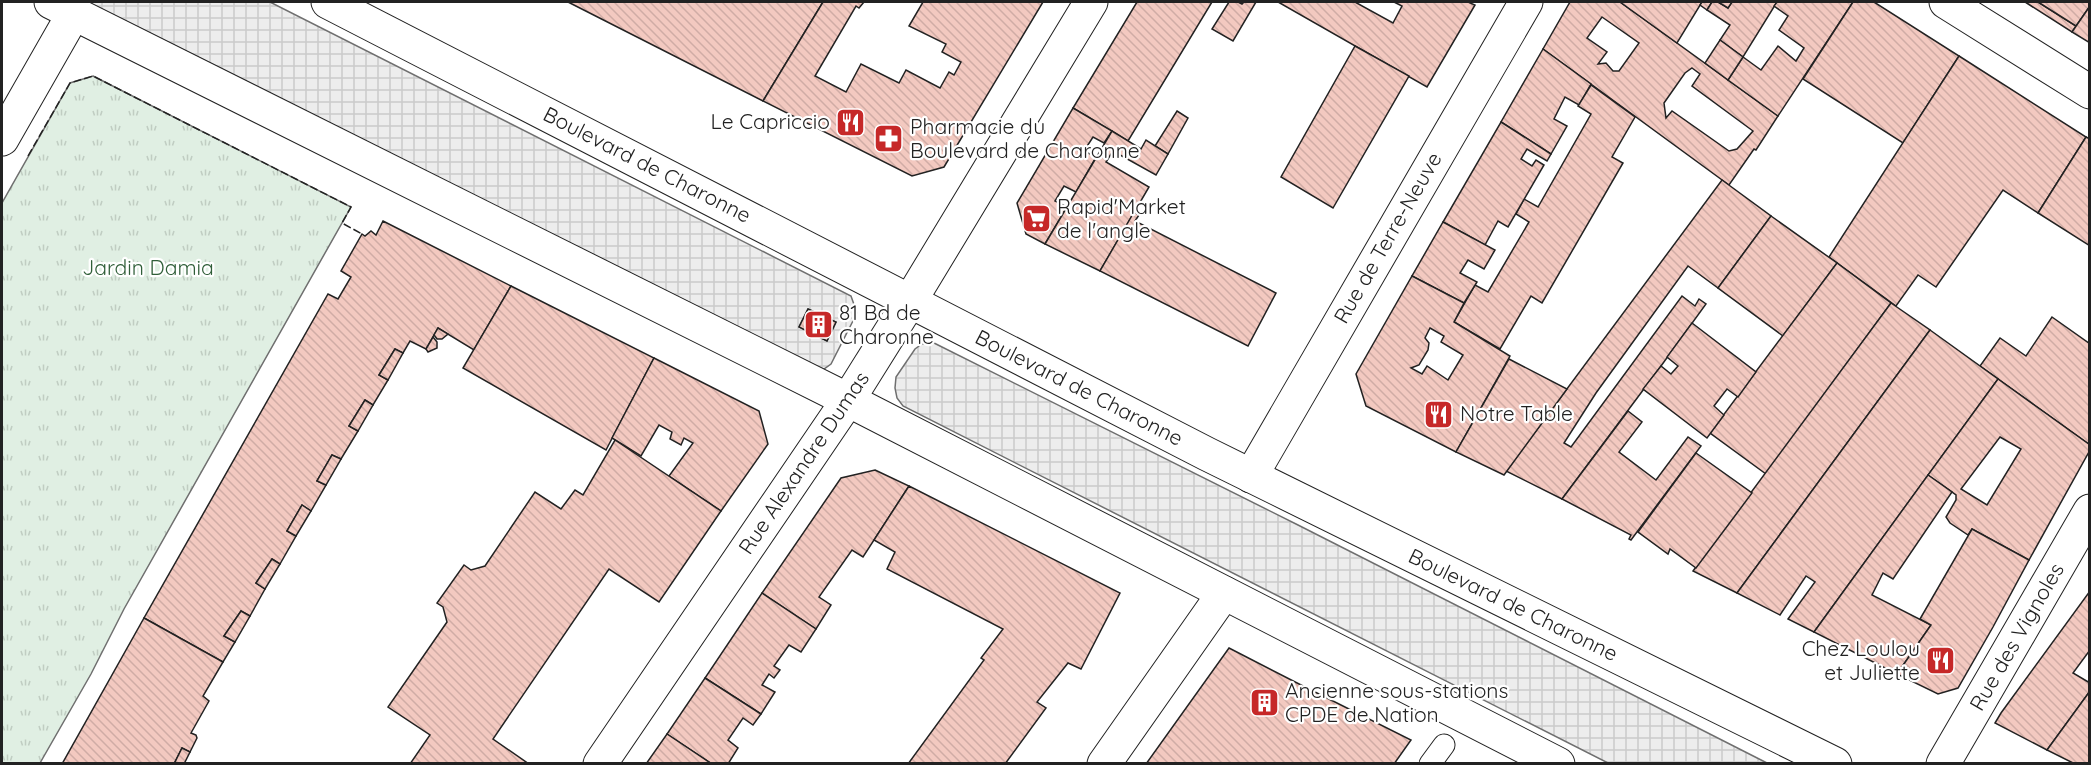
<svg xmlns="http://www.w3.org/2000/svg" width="2091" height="765" font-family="Quicksand,sans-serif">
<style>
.park{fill:url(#park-tufts);stroke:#6f6f6f;stroke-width:1.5}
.plaza{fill:url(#plaza-grid);stroke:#6f6f6f;stroke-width:1.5;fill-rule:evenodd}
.building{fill:url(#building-back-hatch);stroke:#222;stroke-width:1.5;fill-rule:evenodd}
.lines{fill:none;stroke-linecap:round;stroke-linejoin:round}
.lane-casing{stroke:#222;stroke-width:23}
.street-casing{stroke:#222;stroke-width:35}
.primary-casing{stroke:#222;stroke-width:35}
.lane{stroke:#fff;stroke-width:21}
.street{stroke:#fff;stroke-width:33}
.primary{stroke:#fff;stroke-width:33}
.fence{stroke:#222;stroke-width:1.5;stroke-dasharray:8 3;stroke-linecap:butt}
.labels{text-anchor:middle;stroke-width:4.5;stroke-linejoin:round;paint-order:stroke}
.poi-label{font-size:21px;fill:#222;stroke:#fff;text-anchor:start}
.street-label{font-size:21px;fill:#222;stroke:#fff}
.park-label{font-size:21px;fill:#2f5e38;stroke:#fff}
</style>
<defs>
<pattern id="park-tufts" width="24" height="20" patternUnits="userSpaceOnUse" patternTransform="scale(1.5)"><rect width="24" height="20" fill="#e0efe3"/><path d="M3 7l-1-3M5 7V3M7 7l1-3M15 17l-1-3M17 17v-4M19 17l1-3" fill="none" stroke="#c0cdc2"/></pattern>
<pattern id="plaza-grid" width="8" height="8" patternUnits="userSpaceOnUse" patternTransform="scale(1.5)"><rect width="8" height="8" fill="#ededed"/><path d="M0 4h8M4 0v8" fill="none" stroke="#cbcbcb"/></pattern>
<pattern id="building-back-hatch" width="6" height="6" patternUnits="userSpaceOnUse" patternTransform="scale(1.5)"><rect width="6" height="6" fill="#f3c9c0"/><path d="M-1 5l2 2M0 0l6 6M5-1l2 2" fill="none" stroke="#d0aca5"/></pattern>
</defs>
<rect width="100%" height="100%" fill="#fff"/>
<path class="park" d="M93,76L351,207L124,609L91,674L40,763H2V203L70,83Z"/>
<g class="plaza">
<path d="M86,2H270L851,296L857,313L831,364L824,369L814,370ZM808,309L836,322L827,341L799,327Z"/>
<path d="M934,343L1298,525L1767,763H1608L903,406L897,398L895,388L896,377L915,349L922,344Z"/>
</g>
<g class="building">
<path d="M568,2H823L763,101Z"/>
<path d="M823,2H864L859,8L856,6L815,76L846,92L861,64L899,83L906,70L940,88L949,72L954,75L961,62L942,52L946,44L909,26L923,2H1043L944,167L912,176L763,101Z"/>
<path d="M1137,2H1212L1128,141L1073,108Z"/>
<path d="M1229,2H1238L1242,4L1244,2H1256L1233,41L1212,29Z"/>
<path d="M1278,2H1355L1393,23L1402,6L1394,2H1468L1475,5L1427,87Z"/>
<path d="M1570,2H1620L1778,116L1756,150L1754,149L1729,185L1543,49ZM1602,17L1639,43L1619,71H1613L1606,63L1598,64L1607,52L1587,38ZM1692,68L1700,74L1692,86L1753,131L1737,149L1729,151L1672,111L1666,118L1664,103L1685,73Z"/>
<path d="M1620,2H1702L1677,43Z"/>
<path d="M1702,2H1712L1707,10L1700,5Z"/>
<path d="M1712,2H1718L1728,8L1732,2H1777L1743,57L1720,40L1730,25L1707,10Z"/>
<path d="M1718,2H1732L1728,8Z"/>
<path d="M1777,2H1853L1778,116L1728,80L1743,57L1761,70L1778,46L1796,61L1804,48L1779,30L1788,16L1774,6Z"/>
<path d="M1853,2H1874L1959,56L1903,143L1803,79Z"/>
<path d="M2025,2H2038L2076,26L2072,32Z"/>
<path d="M2038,2H2090V6L2076,26Z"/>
<path d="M2090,6V43L2072,32Z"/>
<path d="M1720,40L1743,57L1728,80L1705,63Z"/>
<path d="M1355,46L1409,76L1333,208L1281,177Z"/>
<path d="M1543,49L1591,84L1579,105L1565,97L1554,119L1567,126L1551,154L1501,122Z"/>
<path d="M1959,56L2086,137L2038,213L2003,190L1936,287L1918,275L1896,306L1829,257Z"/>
<path d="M1591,85L1635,117L1612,157L1623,163L1542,303L1531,296L1500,349L1454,322L1475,285L1488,292L1529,222L1516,214L1524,199L1538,207L1591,114L1578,106Z"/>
<path d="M1073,108L1112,131L1104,143L1093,137L1084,151L1096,157L1076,192L1064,186L1055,201L1067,207L1045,244L1026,234L1017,203Z"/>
<path d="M1177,111L1188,118L1168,154L1155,146Z"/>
<path d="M1501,122L1551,154L1547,161L1527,149L1521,159L1532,166L1536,160L1544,165L1508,227L1498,221L1485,245L1443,222Z"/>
<path d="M1112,131L1141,149L1146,140L1168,154L1156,175L1113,151L1106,162L1149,187L1100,271L1045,244Z"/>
<path d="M2086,137L2090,139V246L2038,213Z"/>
<path d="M1722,180L1771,216L1718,288L1688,266L1596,393L1564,443L1571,447L1682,296L1695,306L1699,299L1706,304L1661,366L1562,499L1506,471Z"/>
<path d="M1134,212L1139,215L1135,221L1276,293L1248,346L1100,271Z"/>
<path d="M1771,216L1837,263L1783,336L1718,288Z"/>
<path d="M383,221L511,286L474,350L438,328L426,349L410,341L403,353L395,349L379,375L388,380L373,405L365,400L349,426L358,431L341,459L332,455L317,481L326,485L311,511L302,505L287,531L296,536L280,564L272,559L256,583L265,589L250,616L241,611L224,636L235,642L223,662L144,618L328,294L338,299L351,277L341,271L362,234L365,236L371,231L376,235Z"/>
<path d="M1443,222L1495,250L1484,269L1468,260L1460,273L1477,282L1464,303L1412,276Z"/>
<path d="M1837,263L1891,303L1766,474L1710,433Z"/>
<path d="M1412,276L1464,303L1454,322L1510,356L1456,452L1366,406L1356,374ZM1430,328L1444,336L1441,342L1463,355L1448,380L1427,366L1422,374L1411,368L1419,365L1428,350L1429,343L1425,338Z"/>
<path d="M511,286L654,358L606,450L463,368Z"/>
<path d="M1891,303L1930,330L1737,593L1693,571Z"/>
<path d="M808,309L836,322L827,341L799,327Z"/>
<path d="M2052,317L2090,344V445L1980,366L2000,338L2026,356Z"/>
<path d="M1692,323L1756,372L1738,397L1727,389L1714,406L1724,415L1707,438L1643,389L1661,366L1671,374L1678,366L1667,357Z"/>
<path d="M438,328L448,334L442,339H437L434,335Z"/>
<path d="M1930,330L1998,379L1814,632L1788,619L1815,582L1806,576L1780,615L1737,593Z"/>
<path d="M433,337L437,342V348L428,352L426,349Z"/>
<path d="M395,349L403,353L388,380L379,375Z"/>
<path d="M654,358L759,411L768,444L721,511L669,476L693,443L684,438L681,445L670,439L672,432L659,425L641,456L612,438Z"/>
<path d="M1509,359L1567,389L1504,475L1456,452Z"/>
<path d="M1998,379L2090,445V450L2029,560L1972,529L1968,535L1950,523L1946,517L1956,500V495L1928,475ZM2000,437L2021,449L1987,505L1961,489Z"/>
<path d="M365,400L373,405L358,431L349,426Z"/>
<path d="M1628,411L1642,422L1619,452L1656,480L1688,437L1701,446L1631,540L1629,539L1631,535L1562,499Z"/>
<path d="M615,440L721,511L659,602L609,569L493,739L529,764H410L430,735L388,707L447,622L443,607L437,603L464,565L471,570L485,566L535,492L561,509L575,490L583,495Z"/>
<path d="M1696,453L1752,493L1696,568L1670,549L1668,554L1638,532Z"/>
<path d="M332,455L341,459L326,485L317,481Z"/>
<path d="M875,470L909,486L863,557L852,550L819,597L831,605L816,629L762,593L841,478Z"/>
<path d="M1928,475L1952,492L1893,579L1883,573L1872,595L1931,625L1897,674L1814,632Z"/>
<path d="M909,486L1120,593L1081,669L1068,663L1037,702L1046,708L1005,764H908L984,660L981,658L1003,629L887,569L895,552L874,540Z"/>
<path d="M302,505L311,511L296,536L287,531Z"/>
<path d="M1972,529L2029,560L1993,627L1958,688L1938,694L1897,674L1931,625L1920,619Z"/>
<path d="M272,559L280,564L265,589L256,583Z"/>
<path d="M2090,591V650L2073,673L2090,683V691L2047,750L1995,723L2001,713Z"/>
<path d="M762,593L816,629L801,652L789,645L774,666L780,670L774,678L769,674L762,685L775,692L761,714L705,678Z"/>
<path d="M241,611L250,616L235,642L224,636Z"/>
<path d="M144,618L223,662L203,696L209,701L191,733L196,735L197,738L190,752L182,748L174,764H62Z"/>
<path d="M1229,648L1303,686L1411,740L1394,764H1146Z"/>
<path d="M705,678L761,714L753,725L743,718L728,740L738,748L728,764H712L667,734Z"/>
<path d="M2090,691V764H2075L2047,750Z"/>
<path d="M667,734L712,764H646Z"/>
<path d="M182,748L190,752L184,764H174Z"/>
</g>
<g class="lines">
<defs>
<path id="lane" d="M1430,764L1444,745"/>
<g id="street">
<path d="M1946,2L2090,92"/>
<path d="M2,139L74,13"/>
<path d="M910,301L1091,2"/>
<path d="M1251,476L1526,2"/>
<path d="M600,764L848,400"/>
<path d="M1104,764L1224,593"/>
<path d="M1943,764L2090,511"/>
</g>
<g id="primary">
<path d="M51,2L848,400L1558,764"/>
<path d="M328,2L1207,454L1835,764"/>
<path d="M848,400L910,301"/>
</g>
</defs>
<use href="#lane" class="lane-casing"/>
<use href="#street" class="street-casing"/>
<use href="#primary" class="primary-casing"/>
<use href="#lane" class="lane"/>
<use href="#street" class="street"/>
<use href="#primary" class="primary"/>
<path class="fence" d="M28,156L70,83L93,76L351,207L342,223L362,234"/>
</g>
<defs>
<symbol id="restaurant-square" viewBox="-11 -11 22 22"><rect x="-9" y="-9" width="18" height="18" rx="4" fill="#c62828" stroke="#fff"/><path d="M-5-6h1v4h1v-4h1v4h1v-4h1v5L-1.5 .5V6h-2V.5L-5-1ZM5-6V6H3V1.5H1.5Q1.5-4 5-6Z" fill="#fff"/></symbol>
<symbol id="pharmacy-square" viewBox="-11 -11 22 22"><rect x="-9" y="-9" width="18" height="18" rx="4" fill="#c62828" stroke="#fff"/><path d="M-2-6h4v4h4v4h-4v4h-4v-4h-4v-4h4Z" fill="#fff"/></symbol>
<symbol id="supermarket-square" viewBox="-11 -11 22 22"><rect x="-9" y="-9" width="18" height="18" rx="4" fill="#c62828" stroke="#fff"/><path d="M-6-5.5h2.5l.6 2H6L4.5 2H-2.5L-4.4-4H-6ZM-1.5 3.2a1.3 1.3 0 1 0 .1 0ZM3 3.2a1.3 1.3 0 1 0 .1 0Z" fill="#fff"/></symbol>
<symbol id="building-square" viewBox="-11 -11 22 22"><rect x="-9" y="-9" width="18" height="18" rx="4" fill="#c62828" stroke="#fff"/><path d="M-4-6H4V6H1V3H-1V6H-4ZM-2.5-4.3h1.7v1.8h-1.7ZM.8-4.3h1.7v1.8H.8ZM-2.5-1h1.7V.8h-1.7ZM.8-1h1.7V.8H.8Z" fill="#fff"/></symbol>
</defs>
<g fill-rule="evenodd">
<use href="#restaurant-square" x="834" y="106" width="33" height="33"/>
<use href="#pharmacy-square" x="872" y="122" width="33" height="33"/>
<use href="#supermarket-square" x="1020" y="202" width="33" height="33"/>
<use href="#building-square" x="802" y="308" width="33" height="33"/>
<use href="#restaurant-square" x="1422" y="398" width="33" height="33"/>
<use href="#restaurant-square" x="1924" y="644" width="33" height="33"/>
<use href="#building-square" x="1248" y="686" width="33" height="33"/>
</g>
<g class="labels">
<g class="poi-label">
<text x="830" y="129" text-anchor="end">Le Capriccio</text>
<text x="910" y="134">Pharmacie du<tspan x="910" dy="24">Boulevard de Charonne</tspan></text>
<text x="1057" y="214">Rapid'Market<tspan x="1057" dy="24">de l'angle</tspan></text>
<text x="839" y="320">81 Bd de<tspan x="839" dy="24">Charonne</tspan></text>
<text x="1460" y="421">Notre Table</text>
<text x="1920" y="656" text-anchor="end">Chez Loulou<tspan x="1920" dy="24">et Juliette</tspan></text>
<text x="1285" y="698">Ancienne sous-stations<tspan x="1285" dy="24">CPDE de Nation</tspan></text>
</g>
<g class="street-label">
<text transform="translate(647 165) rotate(27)" y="7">Boulevard de Charonne</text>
<text transform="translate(1388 238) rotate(-60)" y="7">Rue de Terre-Neuve</text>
<text transform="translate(1079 388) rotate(27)" y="7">Boulevard de Charonne</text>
<text transform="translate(804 463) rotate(-56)" y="7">Rue Alexandre Dumas</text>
<text transform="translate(1513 605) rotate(26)" y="7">Boulevard de Charonne</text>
<text transform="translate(2017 637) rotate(-60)" y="7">Rue des Vignoles</text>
</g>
<g class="park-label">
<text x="148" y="275">Jardin Damia</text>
</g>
</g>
<rect width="2091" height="765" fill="none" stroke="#222222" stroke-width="6"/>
</svg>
